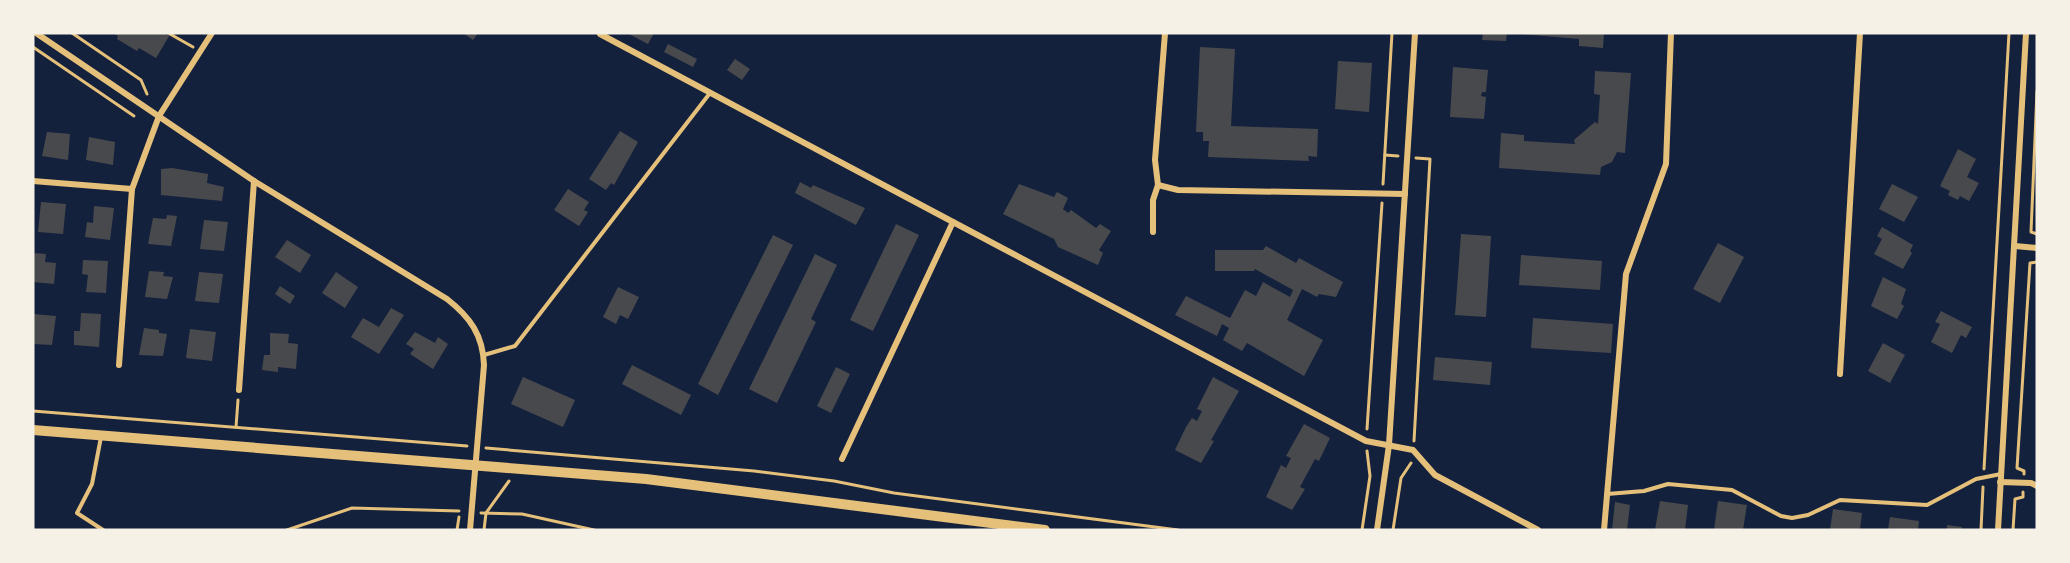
<svg xmlns="http://www.w3.org/2000/svg" width="2070" height="563" font-family="Lato,sans-serif">
<style>
.building{fill:#48494c}
.lines{fill:none;stroke-linecap:round;stroke-linejoin:round}
.path{stroke:#e5c07b;stroke-width:3}
.service{stroke:#e5c07b;stroke-width:4}
.minor{stroke:#e5c07b;stroke-width:6}
.tertiary{stroke:#e5c07b;stroke-width:10}
</style>
<rect width="100%" height="100%" fill="#14213d"/>
<g class="building">
<path d="M113,33H171L156,58L139,48L137,51L117,39L118,36Z"/>
<path d="M463,33H478L473,40Z"/>
<path d="M627,33H654L648,44Z"/>
<path d="M1483,33H1507L1506,41L1482,40Z"/>
<path d="M1511,33H1604L1603,48L1579,46V39Z"/>
<path d="M668,44L697,59L693,67L664,52Z"/>
<path d="M1200,47L1235,49L1231,126L1318,129L1317,157L1308,156L1309,161L1208,157L1209,141H1203V132H1196Z"/>
<path d="M735,59L750,69L742,80L727,70Z"/>
<path d="M1338,61L1372,63L1369,112L1335,109Z"/>
<path d="M1453,67L1488,70L1486,92H1482L1481,96L1486,97L1484,119L1450,117Z"/>
<path d="M1595,71L1631,73L1625,153L1617,152L1612,162L1601,167L1600,175L1499,168L1501,133L1524,135V141L1575,144L1574,140L1589,127L1595,122L1598,124L1600,95L1594,94Z"/>
<path d="M620,131L638,142L614,185L611,183L606,190L589,179Z"/>
<path d="M47,132L70,134L68,160L42,156Z"/>
<path d="M89,137L115,142L113,165L86,160Z"/>
<path d="M1958,149L1976,159L1967,177L1979,183L1969,201L1960,196L1958,200L1948,195L1950,191L1940,186Z"/>
<path d="M172,168L208,174L207,183L224,187L222,201L161,195V169Z"/>
<path d="M800,182L811,188L813,185L865,208L856,225L795,193Z"/>
<path d="M1019,184L1054,197L1057,192L1068,198L1063,209L1068,213L1071,210L1096,228L1100,224L1111,231L1099,250L1103,253L1098,265L1058,247L1054,239L1003,214Z"/>
<path d="M1892,184L1918,197L1904,222L1879,209Z"/>
<path d="M568,189L589,202L584,210L588,212L579,226L554,210Z"/>
<path d="M41,202L66,204L63,234L38,232Z"/>
<path d="M94,206L114,208L110,240L85,237L87,222L93,223Z"/>
<path d="M167,215L177,216L171,246L148,244L153,218L166,219Z"/>
<path d="M204,220L228,222L224,251L200,249Z"/>
<path d="M896,224L919,235L873,331L850,320Z"/>
<path d="M1882,227L1913,245L1910,251L1912,253L1903,269L1874,254L1882,239L1877,236Z"/>
<path d="M1461,234L1491,236L1486,317L1455,315Z"/>
<path d="M773,235L793,245L718,395L698,384Z"/>
<path d="M287,240L311,255L300,273L275,257Z"/>
<path d="M1718,243L1744,257L1720,303L1693,289Z"/>
<path d="M1266,246L1296,263L1299,258L1343,282L1336,297L1319,294L1317,297L1302,289L1287,320L1323,340L1304,376L1247,343L1242,351L1223,340L1229,328L1222,324L1217,336L1175,315L1186,296L1230,318L1245,290L1256,296L1263,282L1290,297L1293,290L1255,269L1254,271H1215V250H1263Z"/>
<path d="M33,253L46,254L45,262L56,263L54,284L33,282Z"/>
<path d="M815,254L837,265L811,319L816,322L777,403L749,389Z"/>
<path d="M1521,255L1602,261L1600,290L1519,285Z"/>
<path d="M83,260L108,261L106,293L86,292L88,275L82,274Z"/>
<path d="M149,271L164,272L163,276L173,277L167,299L145,297Z"/>
<path d="M199,272L223,274L219,303L195,301Z"/>
<path d="M336,272L358,287L345,308L322,293Z"/>
<path d="M1883,277L1906,289L1901,304L1904,306L1897,319L1871,306Z"/>
<path d="M280,286L295,296L290,304L275,294Z"/>
<path d="M618,287L639,297L628,319L620,315L616,324L603,317Z"/>
<path d="M391,308L404,315L379,354L351,337L363,318L379,327Z"/>
<path d="M1941,311L1972,327L1966,338L1961,335L1952,353L1931,342L1940,324L1935,322Z"/>
<path d="M81,313L101,314L99,347L74,345V331H80Z"/>
<path d="M33,314L56,316L52,345L33,344Z"/>
<path d="M1533,318L1613,324L1611,353L1531,348Z"/>
<path d="M144,328L159,330V333L167,334L163,356L139,355Z"/>
<path d="M190,329L216,332L212,361L186,358Z"/>
<path d="M415,332L435,343L438,337L448,344L433,369L410,354L414,349L406,344Z"/>
<path d="M270,333L289,334L288,343L298,344L296,369L278,367V372L262,370L264,355H270Z"/>
<path d="M1883,343L1905,355L1890,383L1868,371Z"/>
<path d="M1435,357L1492,362L1490,385L1433,380Z"/>
<path d="M632,365L691,395L681,415L622,384Z"/>
<path d="M836,367L850,374L831,413L817,406Z"/>
<path d="M523,377L575,400L563,427L511,404Z"/>
<path d="M1213,377L1239,391L1211,440L1214,441L1201,463L1175,450L1186,427L1192,418L1197,421L1202,411L1197,409Z"/>
<path d="M1304,424L1330,438L1319,461L1315,459L1300,487L1305,489L1292,510L1266,497L1281,465L1286,468L1291,458L1286,456Z"/>
<path d="M1660,501L1688,505L1685,530H1655Z"/>
<path d="M1718,501L1747,505L1743,530H1714Z"/>
<path d="M1615,502L1630,505L1627,530H1612Z"/>
<path d="M1833,509L1862,513L1860,530H1830Z"/>
<path d="M1890,517L1919,521L1918,530H1888Z"/>
<path d="M1947,525L1962,527L1961,530H1947Z"/>
</g>
<g class="lines">
<g class="path">
<path d="M72,33L141,80L147,94"/>
<path d="M170,34L193,47"/>
<path d="M33,47L134,116"/>
<path d="M2037,91L2031,232L2037,234"/>
<path d="M1385,155L1398,156"/>
<path d="M1383,184L1392,33"/>
<path d="M33,411L467,446"/>
<path d="M236,427L238,400"/>
<path d="M1367,429L1382,203"/>
<path d="M1414,441L1430,159L1416,158"/>
<path d="M486,448L754,471L834,481L894,493L1178,530"/>
<path d="M1984,469L2009,33"/>
<path d="M2024,474V471L2017,468L2030,263L2037,262"/>
<path d="M481,513L522,514L594,530"/>
<path d="M287,530L352,508L459,511"/>
<path d="M457,530L459,517"/>
<path d="M484,530L486,513L509,481"/>
<path d="M1362,530L1370,476L1367,451"/>
<path d="M1393,530L1401,478L1411,463"/>
<path d="M1981,530L1983,487"/>
<path d="M2013,530L2015,499L2023,497V492"/>
</g>
<g class="service">
<path d="M484,355L515,346L710,93"/>
<path d="M101,437L92,484L77,513L103,530"/>
<path d="M1607,494L1644,491L1668,484L1732,490L1781,516L1792,518L1808,515L1840,500L1927,505L1976,479L2001,474"/>
</g>
<g class="minor">
<path d="M36,33L254,181L447,299C470,317 483,335 484,365L470,530"/>
<path d="M1165,33L1155,160L1158,185L1178,190L1405,194"/>
<path d="M600,34L953,222"/>
<path d="M33,181L132,189"/>
<path d="M1153,232V200L1158,185"/>
<path d="M2015,246L2037,248"/>
<path d="M119,365L132,189L159,116L212,33"/>
<path d="M1840,374L1860,33"/>
<path d="M239,390L254,181"/>
<path d="M842,459L953,222L1366,441L1413,450L1435,475L1538,530"/>
<path d="M2000,482L2031,483L2037,486"/>
<path d="M1377,530L1389,445L1415,33"/>
<path d="M1604,530L1626,274L1666,164L1671,33"/>
<path d="M1998,530L2026,33"/>
</g>
<path class="tertiary" d="M33,430L646,479L1045,530"/>
</g>
<rect width="2070" height="563" fill="none" stroke="#f6f1e7" stroke-width="69"/>
</svg>
